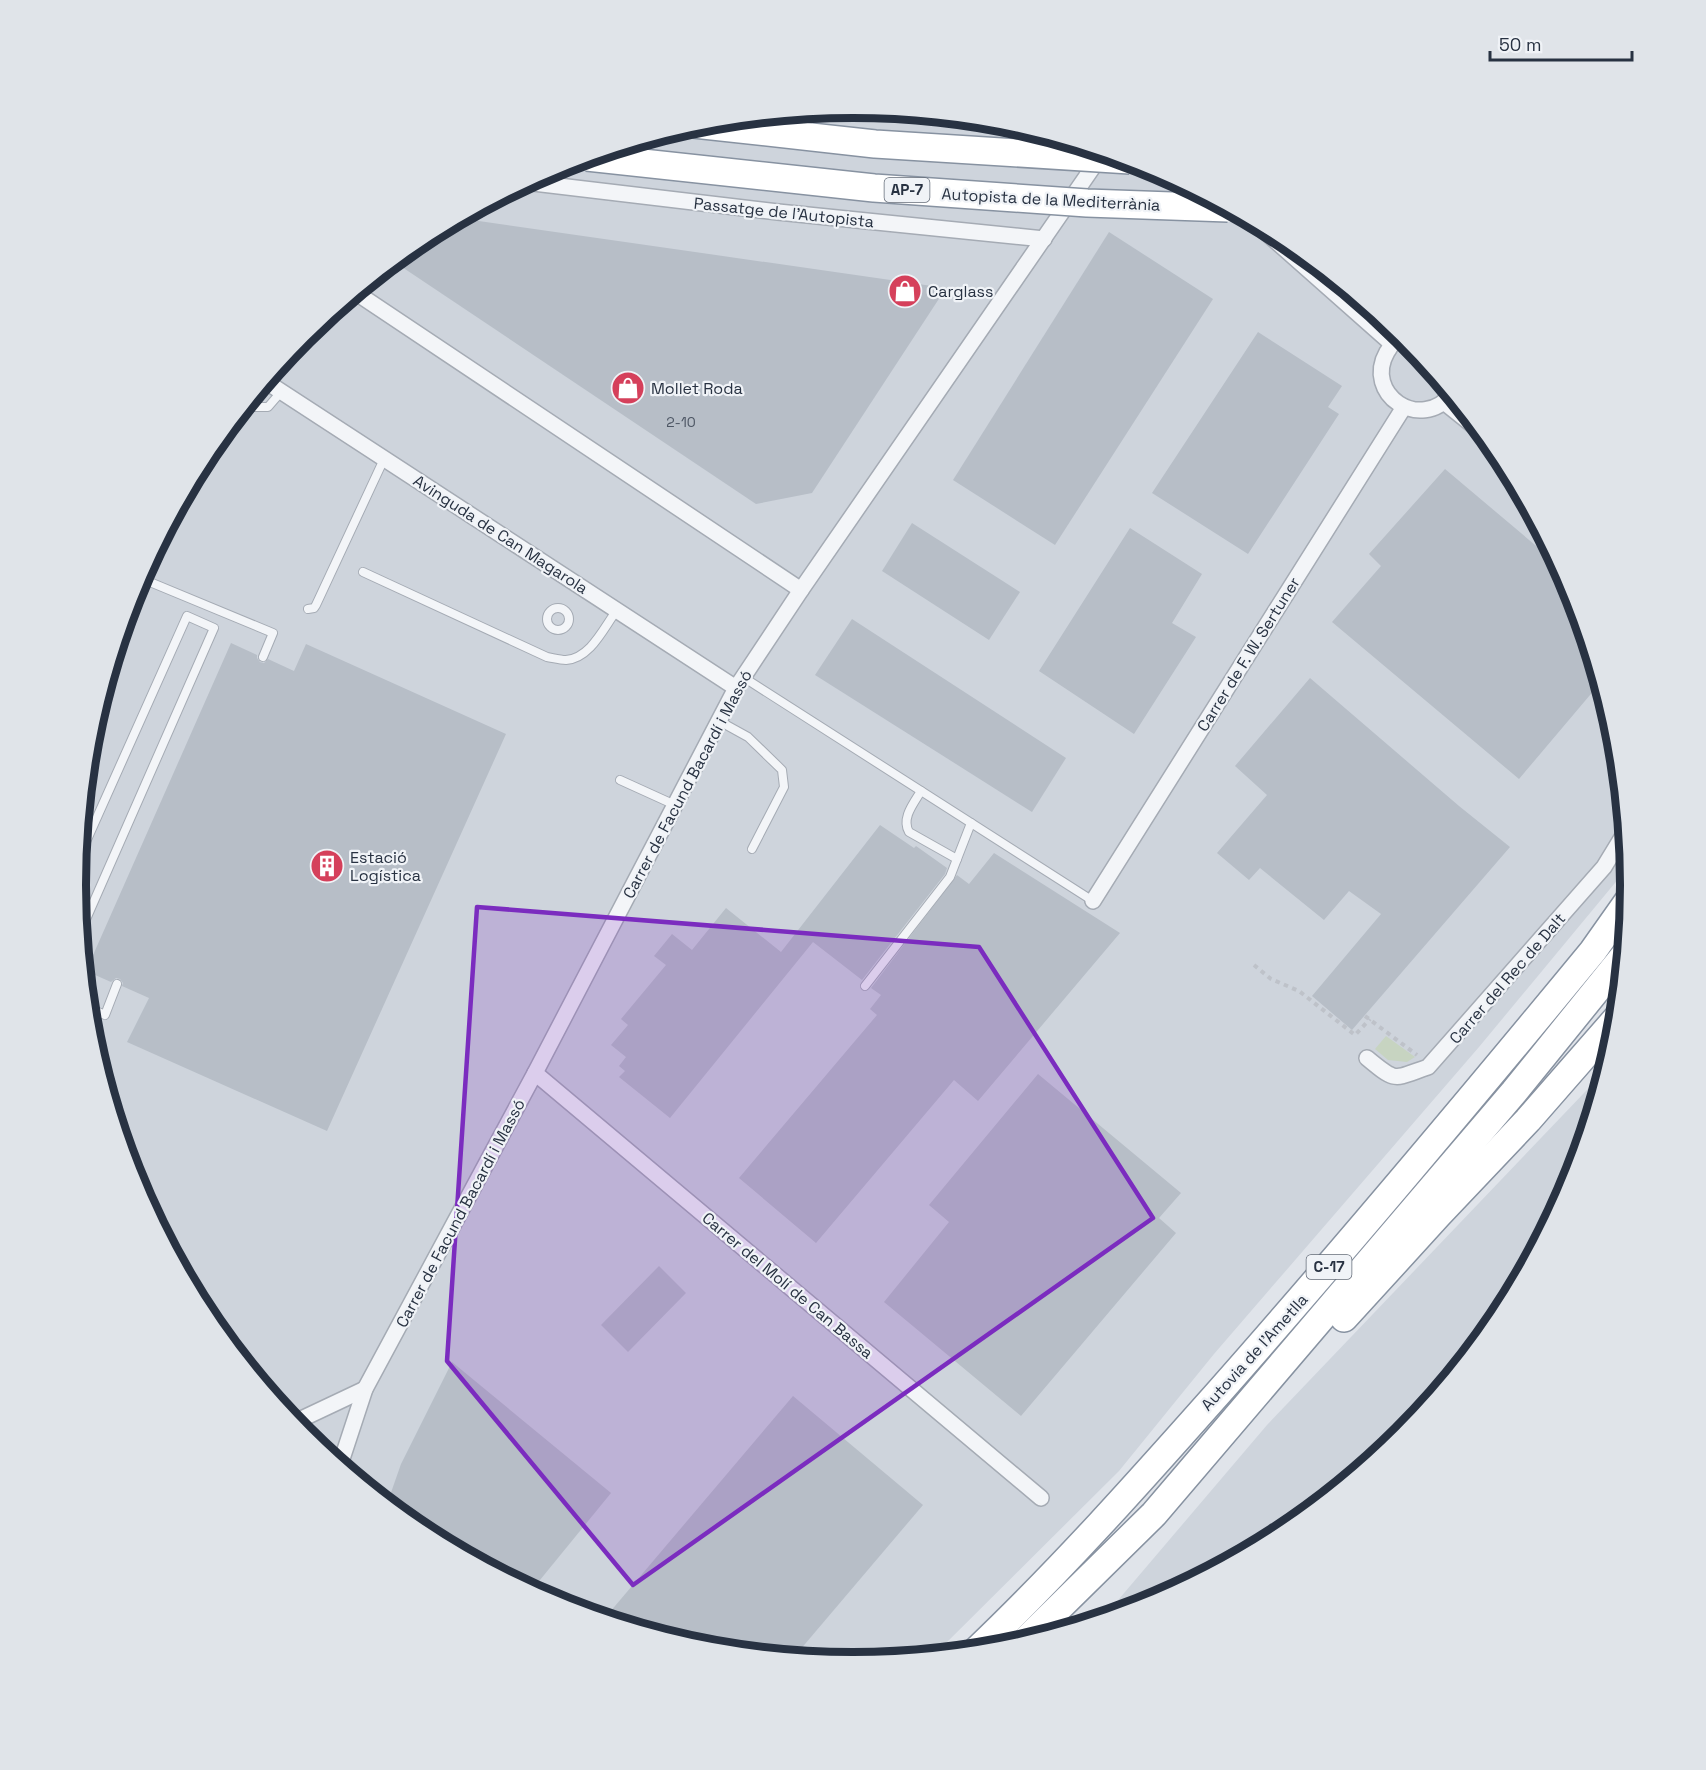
<svg xmlns="http://www.w3.org/2000/svg" width="1706" height="1770" font-family="'Space Grotesk',sans-serif">
<style>
.built{fill:#ced4dc}
.green{fill:#c7d4c1}
.building{fill:#b7bec7}
.lines{fill:none;stroke-linecap:round;stroke-linejoin:round}
.service-casing{stroke:#a5abb4;stroke-width:10}
.minor-casing{stroke:#a5abb4;stroke-width:18}
.motorway-casing{stroke:#8792a1;stroke-width:30}
.path{stroke:#bec2c9;stroke-width:4;stroke-dasharray:4.5 4.5;stroke-linecap:butt}
.service{stroke:#f3f5f8;stroke-width:8}
.minor{stroke:#f3f5f8;stroke-width:15}
.motorway{stroke:#fff;stroke-width:27}
.motorway-bridge-casing{stroke:#8792a1;stroke-width:30;stroke-linecap:butt}
.motorway-bridge{stroke:#fff;stroke-width:27}
.marked{fill:#7b2cbf;fill-opacity:0.2;stroke:#7b2cbf;stroke-width:4.5;stroke-linejoin:round}
.labels{text-anchor:middle;stroke-width:4.5;stroke-linejoin:round;paint-order:stroke}
.number-label{font-size:14px;fill:#4c5563}
.shield{fill:#f0f3f7;stroke:#646c78;stroke-width:1.5}
.shield-label{font-size:15px;font-weight:bold;fill:#283242}
.street-label{font-size:16px;fill:#283242;stroke:#f0f3f7}
.poi-label{font-size:16px;fill:#283242;stroke:#f0f3f7;text-anchor:start}
.rim{fill:none;stroke:#283242;stroke-width:8}
</style>
<rect width="100%" height="100%" fill="#e0e4ea"/>
<g class="built">
<path d="M853,107L1005,122L1151,166L1286,238L1403,335L1500,453L1572,588L1616,734L1629,866L1479,1047L1214,1354L1119,1471L934,1655L853,1663L701,1648L555,1604L420,1532L303,1435L206,1317L134,1182L90,1036L75,885L90,733L134,587L206,452L303,335L421,238L556,166L702,122Z"/>
<path d="M1606,1070L1572,1183L1500,1318L1403,1435L1285,1532L1150,1604L1102,1619L1267,1425Z"/>
</g>
<path class="green" d="M1386,1036L1415,1057L1407,1062L1388,1060L1375,1049Z"/>
<g class="building">
<path d="M458,218L946,288L812,493L756,504L393,261L421,238Z"/>
<path d="M1109,232L1213,299L1055,545L953,480Z"/>
<path d="M1258,332L1342,386L1328,407L1339,414L1248,554L1152,493Z"/>
<path d="M1445,469L1560,566L1572,588L1601,682L1519,779L1332,622L1381,566L1369,554Z"/>
<path d="M912,523L1020,592L989,640L882,571Z"/>
<path d="M1130,528L1202,574L1172,623L1196,637L1134,734L1039,671Z"/>
<path d="M852,619L1066,758L1032,812L815,675Z"/>
<path d="M231,643L257,655V658L260,662L264,663L268,659L294,671L306,644L506,734L327,1131L127,1042L149,998L122,986L123,983L120,979L116,978L111,982L86,971Z"/>
<path d="M1310,678L1459,806L1510,847L1352,1030L1312,996L1381,914L1349,891L1324,920L1260,868L1249,880L1217,853L1267,795L1235,766Z"/>
<path d="M880,825L914,848L916,846L947,868L945,874L862,980L813,942L670,1118L619,1077L625,1071L619,1066L626,1057L611,1045L628,1025L621,1019L666,965L654,956L672,934L692,950L726,908L781,952Z"/>
<path d="M994,853L1120,933L978,1101L954,1080L816,1243L739,1178L877,1015L870,1009L881,995L871,988L957,875L969,884Z"/>
<path d="M1038,1074L1181,1193L1159,1218L1176,1233L1021,1416L884,1302L949,1222L929,1205Z"/>
<path d="M659,1266L686,1293L628,1352L601,1325Z"/>
<path d="M452,1362L611,1493L531,1591L420,1532L387,1504L401,1464Z"/>
<path d="M793,1396L923,1505L794,1657L701,1648L604,1619Z"/>
</g>
<g class="lines">
<defs>
<g id="service">
<path d="M243,407H268L281,392"/>
<path d="M363,572L547,657C553,658 560,660 566,660C591,658 604,627 617,610"/>
<path d="M142,573L145,580L273,633L263,657"/>
<circle cx="558" cy="619" r="11"/>
<path d="M308,609L314,608L316,605L384,459"/>
<path d="M743,677L1093,901"/>
<path d="M719,721L748,737L782,770L784,787L752,849"/>
<path d="M620,780L675,805"/>
<path d="M921,791C914,803 901,818 909,832L957,859"/>
<path d="M77,862L187,616L214,628L80,933"/>
<path d="M865,986L950,877L971,823"/>
<path d="M87,1007L105,1015L117,984"/>
</g>
<g id="minor">
<path d="M525,182L778,212L1044,239"/>
<path d="M1252,220L1392,344"/>
<path d="M355,292L801,590"/>
<path d="M1405,337C1401,339 1395,341 1392,344C1391,345 1388,351 1387,352C1363,394 1420,433 1452,394"/>
<path d="M265,381L736,688"/>
<path d="M1445,403L1485,435"/>
<path d="M1093,901L1404,407"/>
<path d="M1367,1058C1397,1083 1393,1079 1428,1067L1604,867L1626,831"/>
<path d="M535,1073L1041,1498"/>
<path d="M293,1423L365,1389"/>
<path d="M340,1465L365,1389L535,1073L736,688L801,590L1102,154"/>
</g>
<g id="motorway">
<path d="M1344,1318L1438,1215L1528,1120L1618,1017"/>
<path d="M1024,1642L1154,1514L1514,1092L1624,956"/>
<path d="M976,1651C1062,1569 1141,1480 1220,1391C1347,1247 1471,1099 1593,951L1629,900"/>
</g>
</defs>
<use href="#service" class="service-casing"/>
<use href="#minor" class="minor-casing"/>
<use href="#motorway" class="motorway-casing"/>
<g class="path">
<path d="M1254,965L1271,979L1299,991L1355,1035L1370,1019"/>
<path d="M1365,1016L1417,1055"/>
</g>
<use href="#service" class="service"/>
<use href="#minor" class="minor"/>
<use href="#motorway" class="motorway"/>
<defs>
<g id="motorway-bridge">
<path d="M694,124L875,144L1130,160"/>
<path d="M587,157L874,188L1087,203L1228,208"/>
</g>
</defs>
<use href="#motorway-bridge" class="motorway-bridge-casing"/>
<use href="#motorway-bridge" class="motorway-bridge"/>
</g>
<path class="marked" d="M477,907L979,947L1153,1218L633,1585L447,1361Z"/>
<defs>
<symbol id="shop-disc" viewBox="-11 -11 22 22"><circle r="9.5" fill="#d5405b" stroke="#f0f3f7"/><path d="M-5-2.5h2.3a2.7 3.5 0 0 1 5.4 0H5L5.5 6h-11ZM-1.5-2.5h3a1.5 2.3 0 0 0-3 0Z" fill="#fff"/></symbol>
<symbol id="building-disc" viewBox="-11 -11 22 22"><circle r="9.5" fill="#d5405b" stroke="#f0f3f7"/><path d="M-4-6H4V6H1V3H-1V6H-4ZM-2.5-4.3h1.7v1.8h-1.7ZM.8-4.3h1.7v1.8H.8ZM-2.5-1h1.7V.8h-1.7ZM.8-1h1.7V.8H.8Z" fill="#fff"/></symbol>
</defs>
<g fill-rule="evenodd">
<use href="#shop-disc" x="886" y="272" width="38" height="38"/>
<use href="#shop-disc" x="609" y="369" width="38" height="38"/>
<use href="#building-disc" x="308" y="847" width="38" height="38"/>
</g>
<g class="labels">
<g class="number-label">
<text x="681" y="427">2-10</text>
</g>
<g class="shield">
<rect x="884.5" y="178" width="45" height="24" rx="4.5"/>
<rect x="1306.5" y="1255" width="45" height="24" rx="4.5"/>
</g>
<g class="shield-label">
<text x="907" y="195">AP-7</text>
<text x="1329" y="1272">C-17</text>
</g>
<g class="street-label">
<text transform="translate(1051 199) rotate(3)" y="6">Autopista de la Mediterrània</text>
<text transform="translate(784 212) rotate(6)" y="6">Passatge de l'Autopista</text>
<text transform="translate(501 534) rotate(33)" y="6">Avinguda de Can Magarola</text>
<text transform="translate(1248 654) rotate(-58)" y="6">Carrer de F. W. Sertuner</text>
<text transform="translate(687 784) rotate(-62)" y="6">Carrer de Facund Bacardí i Massó</text>
<text transform="translate(1507 978) rotate(-49)" y="6">Carrer del Rec de Dalt</text>
<text transform="translate(460 1213) rotate(-62)" y="6">Carrer de Facund Bacardí i Massó</text>
<text transform="translate(788 1285) rotate(40)" y="6">Carrer del Molí de Can Bassa</text>
<text transform="translate(1254 1352) rotate(-48)" y="6">Autovia de l'Ametlla</text>
</g>
<g class="poi-label">
<text x="928" y="297">Carglass</text>
<text x="651" y="394">Mollet Roda</text>
<text x="350" y="863">Estació<tspan x="350" dy="18">Logística</tspan></text>
</g>
</g>
<path d="M0 0H1706V1770H0ZM86 885a767 767 0 1 1 1534 0a767 767 0 1 1-1534 0Z" fill="#e0e4e9" fill-rule="evenodd"/>
<path class="rim" d="M86 885a767 767 0 1 1 1534 0a767 767 0 1 1-1534 0Z"/>
<path d="M1490 51v9h142v-9" fill="none" stroke="#283242" stroke-width="3"/>
<text x="1499" y="51" font-size="18" fill="#283242" stroke="#f0f3f7" stroke-width="4.5" paint-order="stroke">50 m</text>
</svg>
